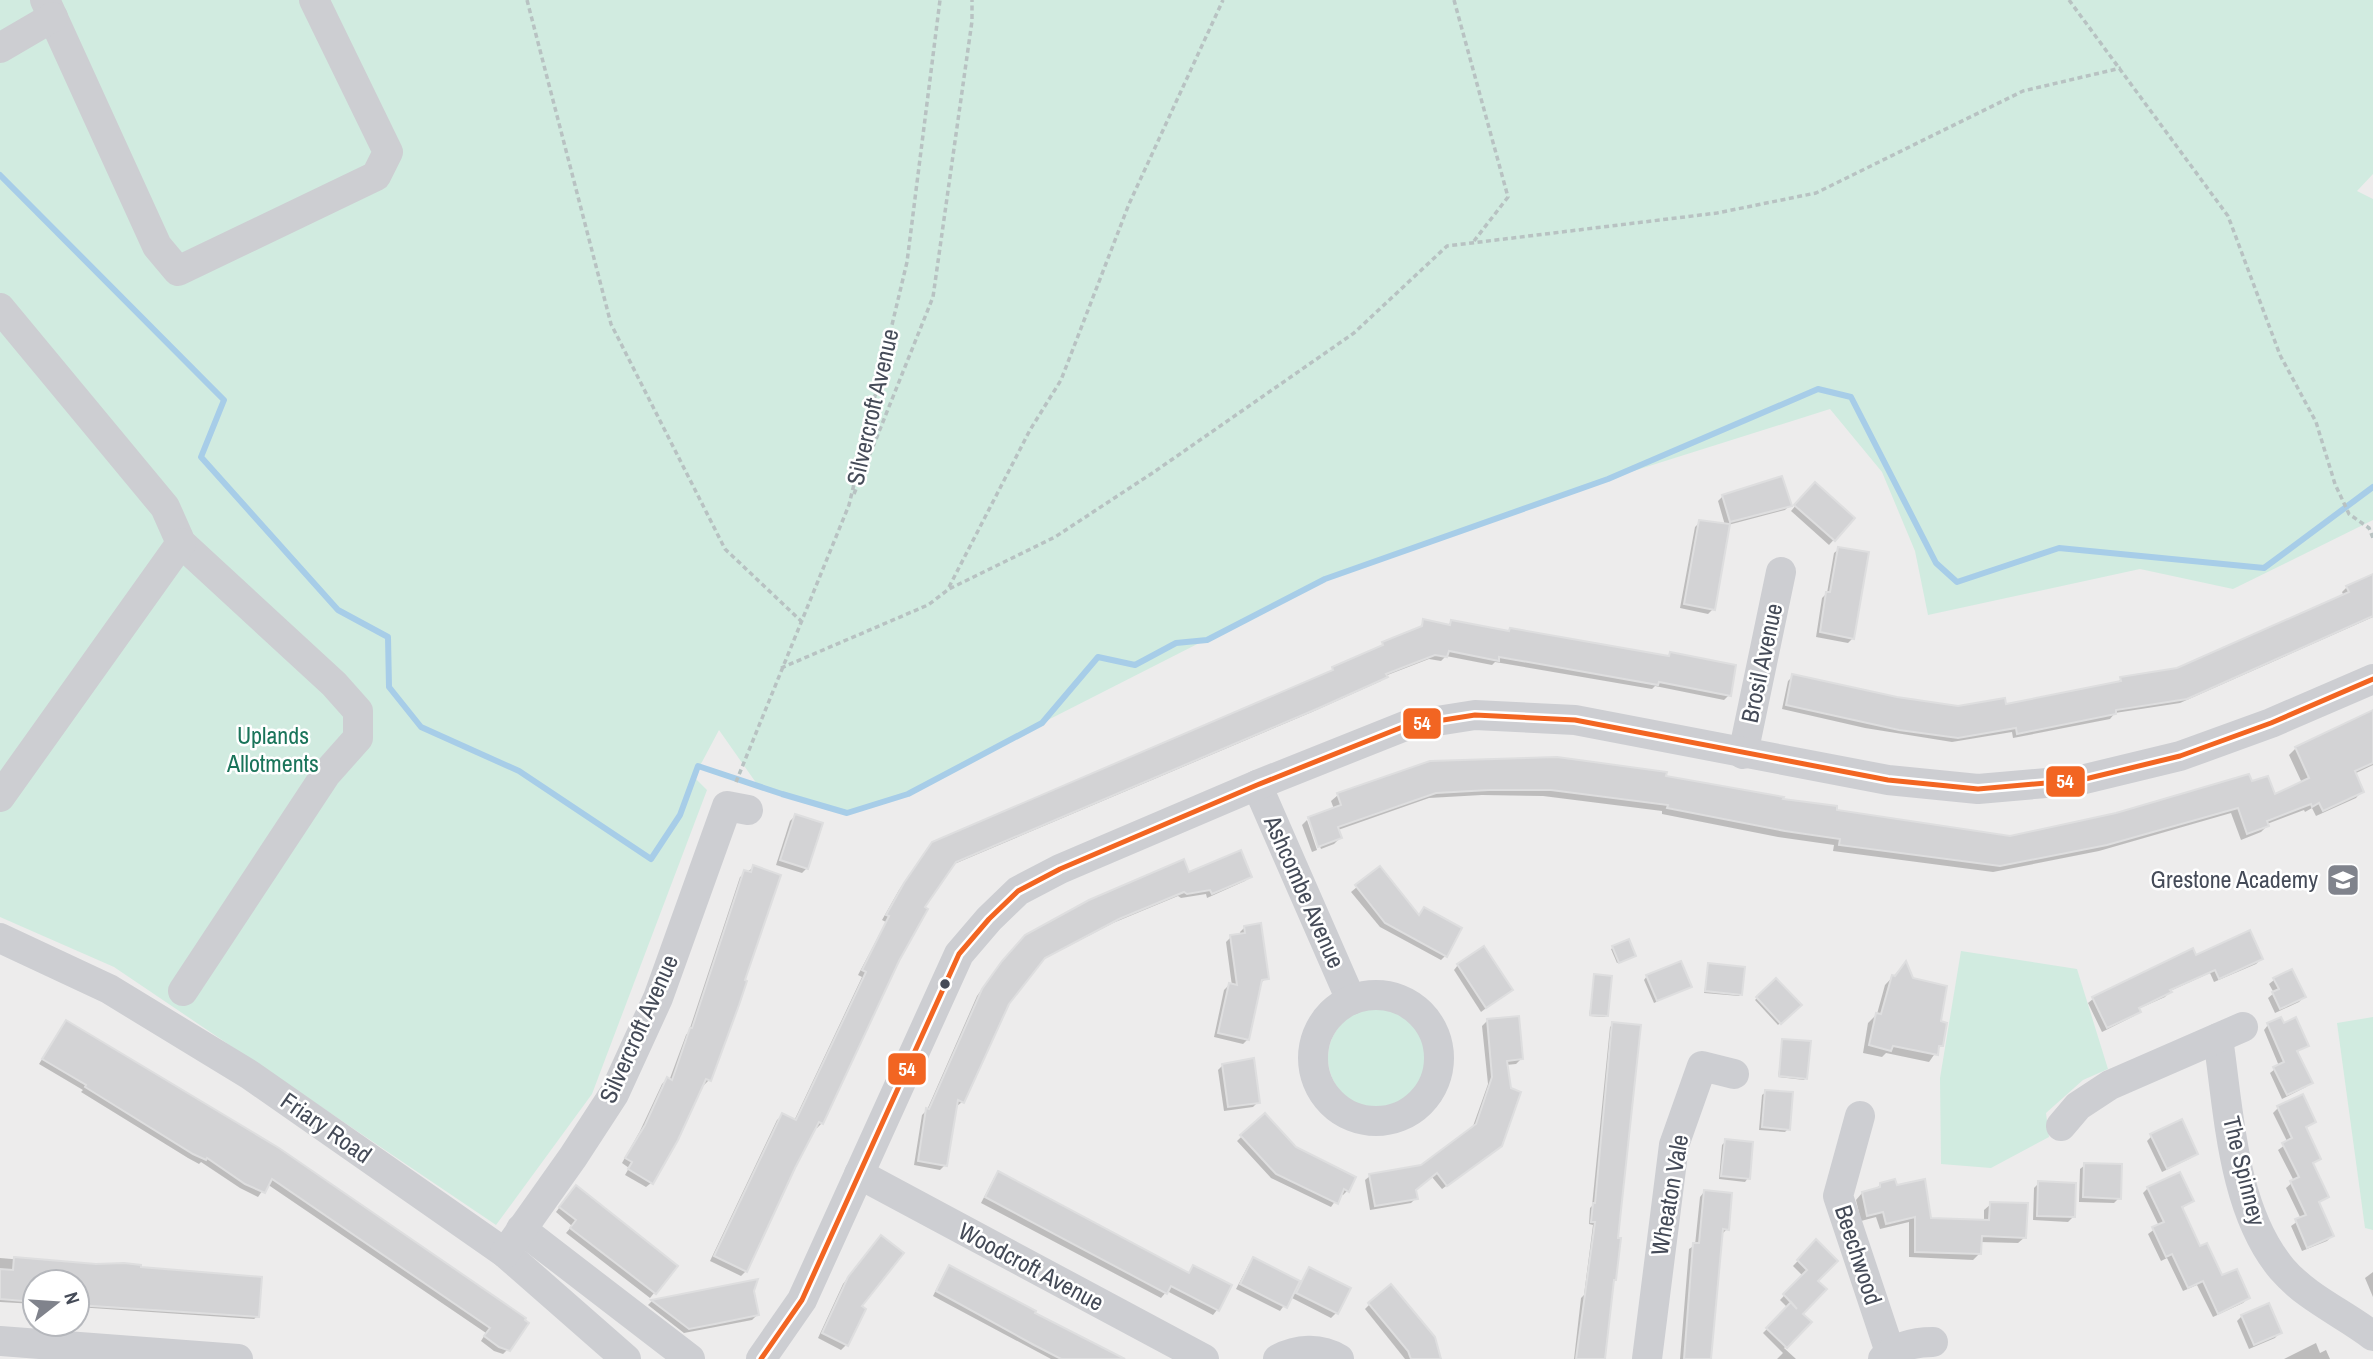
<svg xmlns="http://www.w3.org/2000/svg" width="2373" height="1359" font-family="'Archivo Narrow',sans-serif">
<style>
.green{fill:#d1ebe0}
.shadow{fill:#0003}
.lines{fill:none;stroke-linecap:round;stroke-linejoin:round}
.stream{stroke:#a7cde8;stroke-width:6}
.building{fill:#d3d3d5;stroke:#dededf;stroke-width:2}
.path{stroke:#b8c2c2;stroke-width:3.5;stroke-dasharray:5 3.5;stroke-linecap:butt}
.minor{stroke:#cdced2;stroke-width:30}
.bus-1-casing{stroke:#fff;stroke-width:10}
.bus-1{stroke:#f26522;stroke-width:5}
.bus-dot{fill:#454b58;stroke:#fff;stroke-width:2.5}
.labels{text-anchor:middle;stroke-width:5;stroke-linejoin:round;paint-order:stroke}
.street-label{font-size:24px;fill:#454b58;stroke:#fff}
.park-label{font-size:24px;fill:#1a745a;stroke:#fff}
.poi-label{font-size:24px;fill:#454b58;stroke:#fff;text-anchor:end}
.line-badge{stroke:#fff;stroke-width:2.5}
.badge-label{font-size:19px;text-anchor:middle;font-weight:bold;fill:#fff}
</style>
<rect width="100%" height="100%" fill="#edecec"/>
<g class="green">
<path d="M0,0H2373V174L2357,191L2373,199V520L2233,589L2140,569L1928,615L1915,551L1882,472L1830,409L1608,479L1325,579L1042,723L908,794L847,813L759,787L719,730L694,777L707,790L592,1094L496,1225L114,967L0,917Z"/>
<path d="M1961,951L2077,969L2108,1069L2083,1080L2046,1113L2049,1137L1991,1168L1941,1164L1940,1078Z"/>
<circle cx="1378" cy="1058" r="50"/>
<path d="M2373,1017V1230L2365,1228L2337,1023Z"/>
</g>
<g class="shadow">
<path d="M1810,489L1853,518L1829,545L1791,511Z"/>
<path d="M1723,496L1790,505L1785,510L1728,525L1713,609L1708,614L1680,608L1695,527L1700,522L1725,525L1718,501Z"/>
<path d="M1839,549L1852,639L1848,643L1816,637L1822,598L1827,593L1834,553Z"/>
<path d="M2373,576V617L2180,703L2115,713L2110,719L2013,738L2012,732L1952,742L1865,728L1782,709L1788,681L1793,676L1897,699L1958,708L2005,706L2116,684L2121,679L2177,670L2344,596L2342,592L2347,587Z"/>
<path d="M1424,621L1447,626L1451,622L1668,657L1671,654L1729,695L1724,700L1655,686L1652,689L1495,662L1492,665L1446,656L1441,661L1429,659L1385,676L1381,681L1312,712L952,865L923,908L822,1123L817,1128L815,1127L746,1271L741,1276L710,1261L777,1120L782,1116L794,1121L862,977L858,975L886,922L882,920L899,890L927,849L1327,674L1333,669L1378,648L1383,644L1418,630Z"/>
<path d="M2373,712V765L2354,774L2362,791L2356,798L2316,816L2312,808L2305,812L2304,810L2267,824V826L2261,832L2241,840L2231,813L2099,851L1993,872L1833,851L1834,845L1778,837L1662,814V811L1543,796L1482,795L1429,798L1338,830L1340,838L1334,844L1321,849L1310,819H1307L1334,809L1331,801L1338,795L1664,777L1835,811L2010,838L2251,784L2274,796L2302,783L2289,755L2296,748Z"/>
<path d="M795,816L807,868L802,873L776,865L790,821Z"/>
<path d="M1307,820L1317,850L1312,852L1302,825Z"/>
<path d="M754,867L709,1080L704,1085L702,1084L651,1183L646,1187L625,1175L629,1168L622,1163L640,1131L662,1084L667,1079L669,1081L686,1035L689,1031L740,877Z"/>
<path d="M1380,868L1418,915L1424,909L1446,955L1441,960L1380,927L1351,892Z"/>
<path d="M1188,874L1250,877L1245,881L1207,898L1206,894L1181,898L1178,896L1113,923L1040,961L1007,1003L962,1102L957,1106L955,1105L945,1165L940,1170L914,1165L922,1115L927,1110L977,996L997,968Z"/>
<path d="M1245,927L1267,978L1259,984L1248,1039L1243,1044L1214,1037L1224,990L1229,985L1232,986L1226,942L1231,937L1241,935L1240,932Z"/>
<path d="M1613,948L1632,957L1617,963L1611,949Z"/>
<path d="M2195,957L2261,959L2256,964L2214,982L2210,973L2170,991L2165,997L2138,1009L2139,1011L2134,1016L2102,1032L2088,1003L2093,999Z"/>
<path d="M1905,964L1912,980L1939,1023L1941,1045L1929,1062L1886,1053L1882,1057L1863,1053L1868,1023L1877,1014L1885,985Z"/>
<path d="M1458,965L1510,990L1481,1012L1454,970Z"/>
<path d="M1709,965L1741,994L1739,996L1704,993Z"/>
<path d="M1595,976L1607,1015L1605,1017L1589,1016Z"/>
<path d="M1647,976L1690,986L1654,1003L1644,980Z"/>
<path d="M1776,980L1799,1005L1778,1025L1755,1000Z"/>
<path d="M2274,980L2304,997L2299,1002L2275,1013L2268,998L2274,993L2269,984Z"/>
<path d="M1487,1021L1521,1059L1516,1064L1506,1065L1495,1150L1442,1189L1432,1177L1414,1190L1416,1198L1411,1203L1370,1210L1365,1180L1370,1176L1421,1167L1472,1129L1488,1084L1482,1026Z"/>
<path d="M66,1022L484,1289L508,1349L503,1354L494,1351L481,1341L486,1333L267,1184L258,1197L240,1188L201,1162L199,1164L188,1158L81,1092L83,1090L39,1064Z"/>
<path d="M1613,1024L1615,1279L1612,1282L1603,1359H1574L1581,1298L1584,1295L1593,1225L1589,1224L1590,1208L1592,1206L1610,1027Z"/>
<path d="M2268,1025L2307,1045L2296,1053L2310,1082L2306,1087L2282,1099L2270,1073L2279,1066L2264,1030Z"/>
<path d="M1783,1040L1806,1078L1804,1080L1778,1077Z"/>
<path d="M1223,1065L1258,1102L1253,1107L1224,1111L1218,1070Z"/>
<path d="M1766,1092L1788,1129L1785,1132L1759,1130L1762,1095Z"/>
<path d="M2278,1108L2314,1122L2305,1129L2319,1159L2311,1165L2327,1197L2317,1204L2332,1236L2327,1241L2302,1251L2291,1226L2301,1219L2286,1188L2294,1181L2278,1150L2288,1143L2273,1113Z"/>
<path d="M1264,1115L1295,1149L1348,1190L1343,1195L1340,1194L1331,1207L1271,1178L1237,1141Z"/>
<path d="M2152,1136L2196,1153L2191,1158L2162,1172L2147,1141Z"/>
<path d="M1726,1141L1748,1178L1745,1182L1719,1179L1722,1145Z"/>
<path d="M2085,1165L2119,1198L2114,1203L2079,1202L2080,1169Z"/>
<path d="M999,1173L1188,1274L1194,1267L1217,1310L1213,1315L1167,1291L1161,1298L981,1203L994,1178Z"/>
<path d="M2039,1183L2073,1217L2068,1222L2033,1220L2034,1188Z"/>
<path d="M1881,1184L1896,1187L1929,1219L1984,1221V1210L1991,1204L2025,1237L2018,1243L1980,1242V1253L1973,1260L1909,1257V1222L1880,1229L1876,1217L1861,1221L1856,1200L1862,1193L1875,1190Z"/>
<path d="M2148,1188L2192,1201L2181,1209L2199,1248L2221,1278L2248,1298L2243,1303L2213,1317L2197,1285L2183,1291L2167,1258L2161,1261L2148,1234L2159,1226L2143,1193Z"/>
<path d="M571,1192L654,1293L650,1298L566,1233L572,1226L556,1212Z"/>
<path d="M1704,1192L1727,1229L1722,1234L1710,1359H1680L1689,1249L1695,1245L1700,1197Z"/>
<path d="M876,1242L859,1307L864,1309L846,1345L841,1350L818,1338L843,1284Z"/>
<path d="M1816,1242L1815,1281L1800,1314L1809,1323L1784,1348L1796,1359H1777L1783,1353L1763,1333L1788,1308L1780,1300L1803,1276L1793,1266Z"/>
<path d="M0,1258L96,1266L258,1316L254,1319L77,1307V1282H35V1304L0,1302Z"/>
<path d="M1253,1260L1300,1283L1310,1269L1349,1289L1336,1313L1331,1318L1290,1297L1280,1311L1236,1289L1249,1264Z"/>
<path d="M950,1267L1033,1314L1122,1359H1051L933,1296L945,1272Z"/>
<path d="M2373,1272V1297L2365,1278Z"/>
<path d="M755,1282L752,1291L757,1315L752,1320L684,1333L648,1305L652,1301Z"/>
<path d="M1370,1304L1439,1359H1405L1365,1309Z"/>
<path d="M2242,1316L2279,1333L2275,1338L2249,1349L2237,1321Z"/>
<path d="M2316,1343L2320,1353L2326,1350L2330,1359H2284Z"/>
</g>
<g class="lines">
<path class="stream" d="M0,175L224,400L201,457L338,610L388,637L389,687L421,727L519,771L651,859L680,815L698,766L782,794L847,813L908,794L1042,723L1098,657L1135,665L1176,643L1207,640L1325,579L1608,479L1818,389L1851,397L1936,563L1957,582L2059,548L2264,568L2373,487"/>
</g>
<g class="building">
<path d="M1782,476L1792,506L1730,522L1722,495Z"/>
<path d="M1815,482L1855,518L1835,541L1794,505Z"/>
<path d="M1699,520L1730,524L1715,610L1684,604Z"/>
<path d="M1838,547L1869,552L1854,639L1820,632L1826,592H1830Z"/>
<path d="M2373,574V616L2187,699L2116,710V714L2017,734L2016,728L1958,738L1899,730L1786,705L1792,674L1897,697L1958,706L2005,698L2006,704L2121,681L2120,677L2177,668L2349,592L2346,586Z"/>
<path d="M1423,619L1450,625L1451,620L1509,631L1510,628L1669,656L1670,652L1736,665L1731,696L1659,682L1658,685L1551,666L1499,657V661L1449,651L1447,657L1435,655L1386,674L1388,677L1319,708L956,862L925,907L928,909L899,961L823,1124L819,1122L795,1168L747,1272L714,1256L782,1113L796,1120L866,972L862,970L889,916L886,915L904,883L932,842L1333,670L1332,667L1383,645L1382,642L1422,626Z"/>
<path d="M2373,710V763L2355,771L2364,792L2323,811L2319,803L2312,807L2311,804L2267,821L2269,826L2247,834L2238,808L2107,845L2000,866L1839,845L1840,839L1785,831L1667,808L1668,805L1551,790H1489L1436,793L1338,827L1342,838L1318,847L1308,817L1341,805L1337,793L1430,761L1557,757L1667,772L1666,776L1784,797L1783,799L1837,806V810L2010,836L2116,813L2249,774L2252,781L2268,776L2275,794L2309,778L2295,747Z"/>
<path d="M795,814L823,823L808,869L780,860Z"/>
<path d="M1241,850L1252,877L1212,894L1210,890L1187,894L1184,892L1119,919L1045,958L1009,1004L964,1103L958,1100L947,1166L918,1161L926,1108L929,1109L982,989L1002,961L1025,935L1089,900L1184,859L1189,872Z"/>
<path d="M753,865L781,875L745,980L747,981L739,1005L711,1081L706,1079L678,1140L653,1184L628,1169L632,1162L625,1158L645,1125L667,1077L672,1080L690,1028H692L744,870L751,872Z"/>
<path d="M1380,866L1419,915L1424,907L1462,928L1447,957L1385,923L1355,885Z"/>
<path d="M1261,923L1269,979L1262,980L1249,1040L1218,1033L1229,983L1237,985L1230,935L1245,933L1244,926Z"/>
<path d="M2250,930L2263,959L2219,979L2215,970L2170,990L2172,992L2139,1008L2141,1012L2107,1028L2092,997L2193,948L2196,955Z"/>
<path d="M1629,939L1636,956L1619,963L1612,946Z"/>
<path d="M1484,946L1513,990L1486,1008L1457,964Z"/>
<path d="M1681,961L1692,987L1657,1001L1646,975Z"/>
<path d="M1906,961L1913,978L1947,986L1941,1021L1947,1023L1943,1046H1939L1938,1055L1893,1046L1891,1051L1869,1045L1876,1013L1881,1014L1892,975L1895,976Z"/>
<path d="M1708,963L1745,967L1742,995L1705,991Z"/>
<path d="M2292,969L2306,997L2280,1009L2272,992L2279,989L2273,978Z"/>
<path d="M1594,974L1612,976L1608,1016L1590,1015Z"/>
<path d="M1776,978L1802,1005L1781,1024L1756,997Z"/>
<path d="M1519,1016L1523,1059L1507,1061L1511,1088L1521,1092L1502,1146L1447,1186L1437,1173L1416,1190L1418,1199L1375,1206L1369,1174L1421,1165L1476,1124L1492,1077L1487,1019Z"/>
<path d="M2281,1017L2284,1023L2296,1017L2309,1046L2297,1051L2313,1083L2287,1095L2273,1067L2284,1062L2267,1023Z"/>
<path d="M66,1020L279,1148L526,1318L525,1320L529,1323L510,1351L499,1347L484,1336L490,1328L272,1179L265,1193L245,1184L207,1158L206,1160L193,1154L85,1087L86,1085L42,1059Z"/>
<path d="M1612,1022L1641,1025L1618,1238H1621L1616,1280H1614L1605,1359H1576L1595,1222H1591L1593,1203H1595Z"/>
<path d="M1782,1039L1811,1041L1807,1079L1779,1076Z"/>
<path d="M1254,1058L1260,1103L1228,1107L1222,1064Z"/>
<path d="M1765,1090L1793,1092L1790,1130L1762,1127Z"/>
<path d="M2303,1094L2316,1122L2306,1127L2321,1159L2313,1163L2329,1197L2319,1202L2334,1236L2307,1248L2295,1219L2306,1215L2290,1181L2299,1177L2282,1143L2292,1138L2277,1106Z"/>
<path d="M1265,1113L1296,1147L1356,1177L1349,1192L1344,1189L1338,1204L1276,1174L1240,1135Z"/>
<path d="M2182,1119L2198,1154L2167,1169L2150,1134Z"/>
<path d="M1725,1139L1753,1142L1750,1179L1721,1176Z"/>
<path d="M2084,1163L2122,1164L2121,1199L2083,1197Z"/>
<path d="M998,1171L1189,1273L1193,1265L1232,1285L1219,1311L1171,1286L1167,1294L985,1197Z"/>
<path d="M2180,1172L2194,1201L2182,1207L2200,1246L2207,1243L2222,1275L2237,1269L2250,1298L2218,1314L2203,1281L2188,1288L2172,1254L2166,1257L2152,1227L2164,1222L2147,1187Z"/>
<path d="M1895,1179L1897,1185L1925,1179L1931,1218L1989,1220L1990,1202L2028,1203L2026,1238L1982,1236L1981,1254L1915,1252V1217L1886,1224L1883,1212L1867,1216L1862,1192L1880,1187V1183Z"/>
<path d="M2038,1181L2076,1183L2075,1217L2037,1216Z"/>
<path d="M576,1185L678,1266L656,1294L570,1228L576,1220L559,1207Z"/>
<path d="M1704,1190L1732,1193L1729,1230L1723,1229L1711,1359H1684L1693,1243H1699Z"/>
<path d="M881,1235L904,1253L862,1306L866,1309L848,1346L822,1333L848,1277Z"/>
<path d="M1816,1239L1838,1261L1818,1281L1827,1289L1803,1314L1812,1322L1787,1348L1766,1328L1791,1302L1797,1309L1783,1294L1807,1270L1797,1260Z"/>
<path d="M14,1257L96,1264L124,1263L141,1265V1267L262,1277L259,1317L77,1305V1282H35V1302L0,1299V1269L13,1270Z"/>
<path d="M1253,1257L1300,1281L1287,1308L1240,1284Z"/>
<path d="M949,1265L1036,1311L1035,1313L1125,1359H1061L1034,1345L936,1291Z"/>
<path d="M1309,1267L1351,1288L1338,1314L1296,1293Z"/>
<path d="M758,1279L754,1291L759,1315L715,1324L689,1329L651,1300Z"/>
<path d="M1391,1284L1435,1337L1441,1359H1411L1408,1351L1368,1303Z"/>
<path d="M2269,1303L2282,1333L2254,1345L2241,1315Z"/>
</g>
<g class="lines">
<g class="path">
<path d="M527,0L611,324L725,549L801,621"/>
<path d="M1454,0L1508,197L1474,241"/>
<path d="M2069,0L2228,216L2280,355L2316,422L2335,484L2349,514L2369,528L2373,538"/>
<path d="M854,494L933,297L972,21V0"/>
<path d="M949,587L1030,430L1061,380L1129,204L1223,0"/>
<path d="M781,668L928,605L949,589L1055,537L1154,472L1354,333L1447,246L1717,213L1816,193L2023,91L2121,68"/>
<path d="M736,782L849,505L907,262L940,0"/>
</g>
<g class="minor">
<path d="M45,0L157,246L178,271L376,176L388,152L314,0"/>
<path d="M0,48L53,17"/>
<path d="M0,308L165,507L181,543L334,684L358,711V738L326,774L183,991"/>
<path d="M1743,754L1781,572"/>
<path d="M1257,785L1351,1000"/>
<path d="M0,797L181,543"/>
<path d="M0,938L109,989L250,1075L505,1253L626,1359"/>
<circle cx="1376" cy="1058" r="63"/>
<path d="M2218,1038C2229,1112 2232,1209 2282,1269C2307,1298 2343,1313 2373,1336"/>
<path d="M1860,1116L1838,1196L1890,1352"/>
<path d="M2061,1126L2078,1106L2110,1085L2243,1027"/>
<path d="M859,1174L1204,1359"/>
<path d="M521,1229L690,1359"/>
<path d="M505,1253L573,1157L614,1094L658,998L727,806L748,810"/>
<path d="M0,1341L238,1359"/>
<path d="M761,1359L802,1300L959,954L989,919L1018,891L1060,869L1257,785L1405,726L1475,715L1575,720L1888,780L1978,789L2081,780L2180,756L2271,723L2373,679"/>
<path d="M1278,1359C1297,1349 1320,1347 1339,1359"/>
<path d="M1647,1359L1674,1145L1702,1066L1734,1074"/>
<path d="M1883,1359C1897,1346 1914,1342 1933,1342"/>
</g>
<defs>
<path id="bus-1" d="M761,1359L802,1300L959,954L989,919L1018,891L1060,869L1257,785L1405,726L1475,715L1575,720L1888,780L1978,789L2081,780L2180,756L2271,723L2373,679"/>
</defs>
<use href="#bus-1" class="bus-1-casing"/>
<use href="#bus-1" class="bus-1"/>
</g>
<defs>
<symbol id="school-square" viewBox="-11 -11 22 22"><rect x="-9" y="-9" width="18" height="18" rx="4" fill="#80838c" stroke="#fff"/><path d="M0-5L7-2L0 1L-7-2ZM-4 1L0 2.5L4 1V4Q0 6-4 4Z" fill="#fff"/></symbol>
</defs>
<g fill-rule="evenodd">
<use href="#school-square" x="2324" y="861" width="38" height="38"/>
</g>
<circle class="bus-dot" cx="945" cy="984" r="6"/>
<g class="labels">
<g class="street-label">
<text transform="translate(873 407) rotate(-77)" y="8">Silvercroft Avenue</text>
<text transform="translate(1762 663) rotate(-78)" y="8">Brosil Avenue</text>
<text transform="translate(1304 892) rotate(66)" y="8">Ashcombe Avenue</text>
<text transform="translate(639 1029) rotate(-66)" y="8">Silvercroft Avenue</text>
<text transform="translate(326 1128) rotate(35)" y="8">Friary Road</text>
<text transform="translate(2244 1171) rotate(76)" y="8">The Spinney</text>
<text transform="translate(1670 1195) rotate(-80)" y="8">Wheaton Vale</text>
<text transform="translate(1858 1255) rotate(72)" y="8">Beechwood</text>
<text transform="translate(1031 1267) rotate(28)" y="8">Woodcroft Avenue</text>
</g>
<g class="park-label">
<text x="273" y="744">Uplands<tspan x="273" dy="28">Allotments</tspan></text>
</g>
<g class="poi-label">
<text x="2318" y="888">Grestone Academy</text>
</g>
</g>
<g class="line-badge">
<rect x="1402" y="707" width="40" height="33" rx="7" fill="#f26522"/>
<rect x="2045" y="765" width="41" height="33" rx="7" fill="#f26522"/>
<rect x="887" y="1052" width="40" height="34" rx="7" fill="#f26522"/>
</g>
<g class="badge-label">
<text x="1422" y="730">54</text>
<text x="2065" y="788">54</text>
<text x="907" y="1076">54</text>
</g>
<g transform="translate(56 1303) rotate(73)"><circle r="33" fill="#ffffff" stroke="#b5b7bc" stroke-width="2"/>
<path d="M0-5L12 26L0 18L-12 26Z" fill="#80838c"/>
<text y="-10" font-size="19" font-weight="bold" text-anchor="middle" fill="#454b58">N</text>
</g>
</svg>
